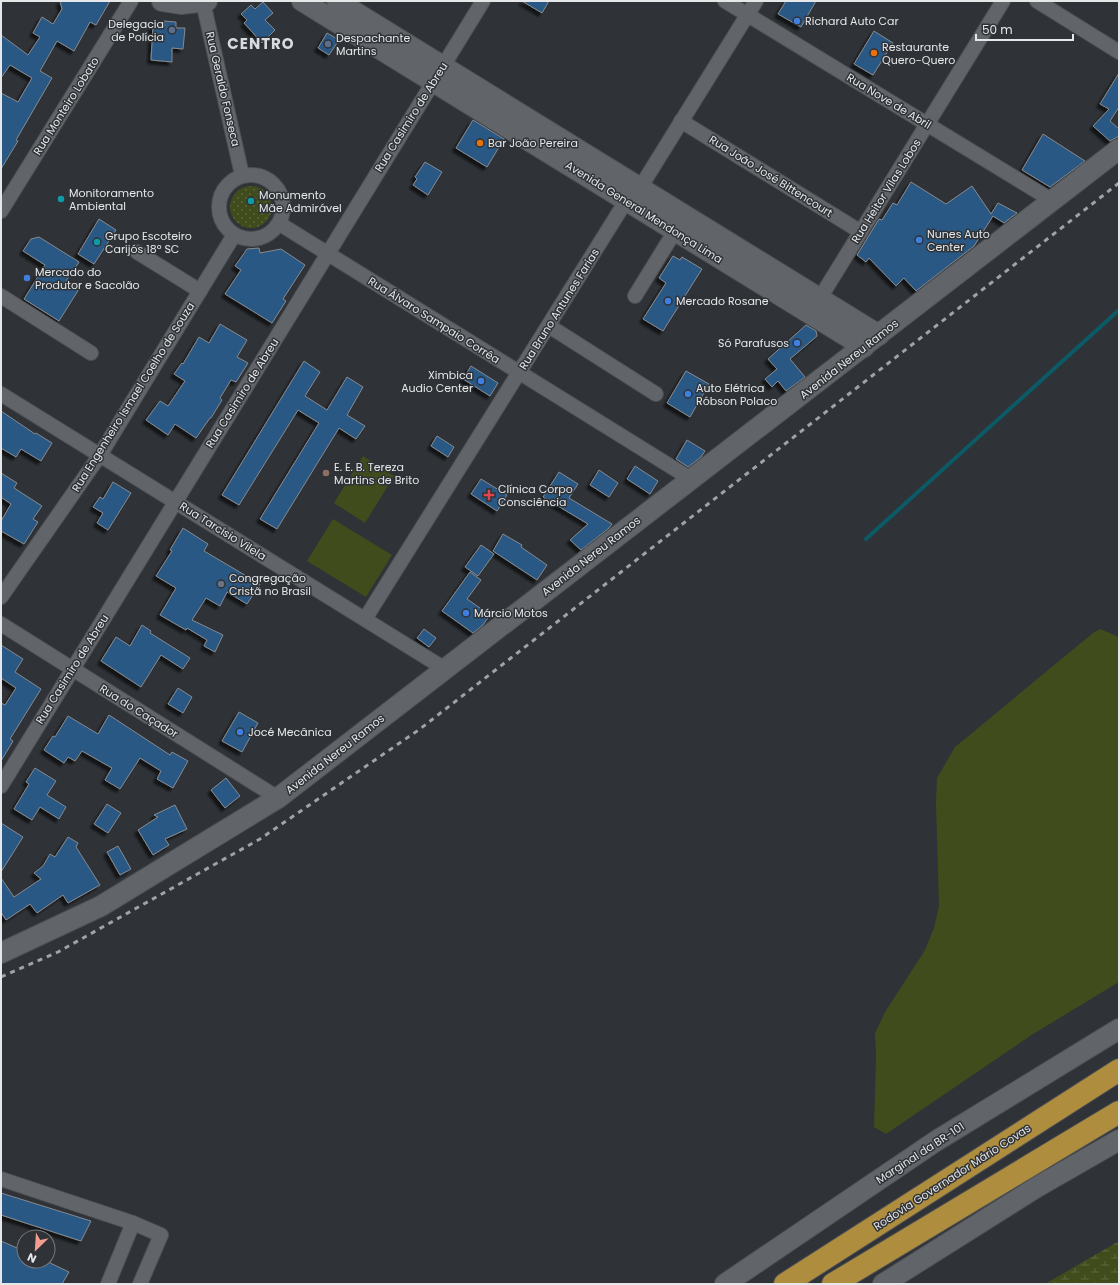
<svg xmlns="http://www.w3.org/2000/svg" width="1120" height="1285" font-family="Poppins,sans-serif">
<style>
.grass{fill:#414c1d}
.wetland{fill:url(#wetland-marsh)}
.park{fill:url(#park-dots)}
.lines{fill:none;stroke-linecap:round;stroke-linejoin:round}
.stream{stroke:#0b5a66;stroke-width:4}
.building{fill:#2a5885;stroke:#868a8e;filter:url(#shadow)}
.street-casing{stroke:#4d4f52;stroke-width:16}
.secondary-casing{stroke:#4d4f52;stroke-width:22}
.highway-casing{stroke:#4d4f52;stroke-width:24}
.street{stroke:#616569;stroke-width:14}
.secondary{stroke:#616569;stroke-width:20}
.highway{stroke:#ae8d3e;stroke-width:22}
.rail{stroke:#a0a2a5;stroke-width:3;stroke-dasharray:5 5;stroke-linecap:butt}
.shop-dot{fill:#3f7fe0;stroke:#2f3236;stroke-width:1.5}
.service-dot{fill:#5c6f8a;stroke:#2f3236;stroke-width:1.5}
.food-dot{fill:#e8710a;stroke:#2f3236;stroke-width:1.5}
.culture-dot{fill:#0f9aa8;stroke:#2f3236;stroke-width:1.5}
.education-dot{fill:#8d6e63;stroke:#2f3236;stroke-width:1.5}
.health-dot{fill:#e0444e;stroke:#2f3236;stroke-width:1.5}
.worship-dot{fill:#6b7280;stroke:#2f3236;stroke-width:1.5}
.labels{text-anchor:middle;stroke-width:3;stroke-linejoin:round;paint-order:stroke}
.poi-label{font-size:11px;fill:#e5e7e9;stroke:#2f3236;text-anchor:start}
.street-label{font-size:11px;fill:#e5e7e9;stroke:#2f3236}
.district-label{font-size:15px;font-weight:bold;letter-spacing:1px;fill:#d8dce0;stroke:#2f3236}
</style>
<defs>
<pattern id="wetland-marsh" width="20" height="14" patternUnits="userSpaceOnUse"><rect width="20" height="14" fill="#414c1d"/><path d="M1 5h8M5 5V1M11 12h8M15 12V8" fill="none" stroke="#5c663e"/></pattern>
<pattern id="park-dots" width="8" height="8" patternUnits="userSpaceOnUse"><rect width="8" height="8" fill="#414c1d"/><path d="M2 2h.1M6 6h.1" fill="none" stroke="#5c663e" stroke-width="1.8" stroke-linecap="round"/></pattern>
<filter id="shadow"><feDropShadow dx="-3.5" dy="3.5" stdDeviation="1" flood-color="#0009"/></filter>
</defs>
<rect width="100%" height="100%" fill="#2f3236"/>
<g class="grass">
<path d="M363,456L394,476L365,523L334,503Z"/>
<path d="M333,519L392,555L366,597L307,561Z"/>
<path d="M1100,629L1119,637V982L1033,1034L886,1134L874,1127L876,1056L875,1033L885,1012L925,950L934,928L939,906L936,803L937,778L955,747L1093,633Z"/>
</g>
<path class="wetland" d="M1119,1241V1284H1045Z"/>
<circle class="park" cx="251" cy="207" r="21"/>
<g class="lines">
<path class="stream" d="M866,539L1119,310"/>
</g>
<g class="building">
<path d="M60,1H110L96,25L90,22L74,51L57,41L40,71L52,78L16,140L18,141L1,169V93L18,102L32,78L10,65L1,78V35L28,55L40,37L33,33L42,17L53,24L62,9Z"/>
<path d="M522,1H549L542,13Z"/>
<path d="M786,1H816L801,27L778,14Z"/>
<path d="M263,2L273,13L265,20L275,30L262,43L244,23L247,20L241,14L251,5L255,9Z"/>
<path d="M164,21L176,22V28H185L183,49L172,48V62L151,60L153,26H165Z"/>
<path d="M874,31L893,43L873,75L854,64Z"/>
<path d="M327,33L339,40L329,55L318,48Z"/>
<path d="M1119,73V107L1110,121L1119,129V136L1110,141L1093,126L1109,109L1100,104Z"/>
<path d="M473,120L504,139L487,167L456,148Z"/>
<path d="M1043,134L1085,161L1050,187L1022,170Z"/>
<path d="M425,162L442,172L428,195L413,185L417,179L415,177Z"/>
<path d="M911,182L946,204L972,186L991,214L998,203L1017,213L1004,223L993,216L974,246L916,291L904,278L896,286L869,258L866,262L857,255L879,219L882,220L893,203L897,205Z"/>
<path d="M99,219L116,230L94,264L78,254Z"/>
<path d="M39,237L79,262L66,281L79,289L59,321L24,299L45,265L23,251L31,239Z"/>
<path d="M259,248L260,253L281,249L305,265L283,299L286,301L272,323L225,294L241,270L235,266L247,249Z"/>
<path d="M673,256L680,260L682,257L702,269L663,331L643,319L666,283L659,278Z"/>
<path d="M220,324L247,340L237,357L248,363L236,382L231,380L220,398L222,400L211,418H210L196,438L175,424L168,435L146,420L160,401L168,406L185,381L174,374L182,363L183,364L199,337L209,343Z"/>
<path d="M806,325L816,331L817,336L790,359L805,377L786,391L778,381L772,387L765,379L777,369L768,359Z"/>
<path d="M304,361L320,372L305,396L327,410L347,377L363,387L347,415L365,426L356,439L339,428L277,529L260,519L319,423L298,410L239,505L222,495Z"/>
<path d="M471,366L498,383L490,396L463,379Z"/>
<path d="M686,371L709,384L690,417L667,403Z"/>
<path d="M1,411L35,434L36,433L52,443L41,461L21,449L16,457L1,448Z"/>
<path d="M437,436L454,447L448,457L431,446Z"/>
<path d="M687,440L705,451L701,457L688,467L676,459Z"/>
<path d="M635,466L658,481L650,494L627,479Z"/>
<path d="M599,470L618,483L609,497L590,485Z"/>
<path d="M559,472L578,484L569,498L612,524L608,529L581,550L570,540L588,524L543,497Z"/>
<path d="M1,473L17,483L14,488L42,506L33,519L38,522L24,544L1,531V521L11,504L1,497Z"/>
<path d="M481,479L507,495L497,511L471,494Z"/>
<path d="M113,482L131,493L108,530L97,523L103,513L93,507L100,497L103,499Z"/>
<path d="M183,528L208,544L204,551L260,584L247,604L227,592L220,606L206,598L192,620L223,635L215,652L204,646L207,640L187,628L186,630L160,615L176,588L156,576L172,551L170,550Z"/>
<path d="M503,534L522,545L521,547L547,565L537,580L493,551Z"/>
<path d="M481,545L494,554L478,576L465,567Z"/>
<path d="M470,572L481,580L467,599L490,615L483,625L473,633L442,611Z"/>
<path d="M142,625L151,631L150,633L190,658L183,669L161,655L141,687L101,661L116,637L130,646Z"/>
<path d="M424,629L436,638L429,647L417,638Z"/>
<path d="M1,645L23,659L15,672L41,689L10,739L13,741L1,761V703L5,705L16,688L1,678Z"/>
<path d="M178,688L192,697L183,713L168,704Z"/>
<path d="M239,712L258,723L242,752L222,741Z"/>
<path d="M109,715L170,755L172,752L188,761L173,788L157,779L161,771L140,758L120,789L105,780L112,768L82,751L75,761L68,757L64,763L44,750L53,736L55,737L68,716L98,734Z"/>
<path d="M35,768L56,781L47,795L66,807L59,819L40,807L32,820L14,809L29,784L26,782Z"/>
<path d="M226,778L240,796L225,808L211,790Z"/>
<path d="M107,804L121,813L108,833L94,824Z"/>
<path d="M175,805L187,829L165,839L169,845L153,855L138,830L158,817L154,815Z"/>
<path d="M1,823L23,837L1,872Z"/>
<path d="M68,837L78,843L76,847L100,885L68,903L63,895L37,913L30,904L6,920L1,912V878L14,897L41,879L34,873L43,866L50,854L55,857Z"/>
<path d="M118,846L131,869L120,875L107,852Z"/>
<path d="M1,1193L91,1221L81,1241L1,1215Z"/>
<path d="M1,1241L24,1251V1261H46L69,1272L62,1284H1Z"/>
</g>
<g class="lines">
<defs>
<g id="street">
<path d="M725,1L1053,201"/>
<path d="M1037,1L1119,52"/>
<path d="M203,2L242,175"/>
<path d="M681,121L861,232"/>
<circle cx="251" cy="207" r="32"/>
<path d="M1,211L131,1"/>
<path d="M280,224L691,479"/>
<path d="M137,252L200,291"/>
<path d="M1,296L91,353"/>
<path d="M635,296L675,231"/>
<path d="M820,298L1003,1"/>
<path d="M549,326L656,394"/>
<path d="M1,394L445,669"/>
<path d="M1,597L100,455L234,235"/>
<path d="M365,619L626,201L640,188L756,1"/>
<path d="M1,624L278,798"/>
<path d="M1,786L483,1"/>
<path d="M1,1179L133,1223L161,1235L140,1284"/>
<path d="M108,1284L133,1223"/>
</g>
<g id="secondary">
<path d="M162,1L181,4L207,1"/>
<path d="M302,1L864,347"/>
<path d="M337,1L879,335"/>
<path d="M1,953L101,906L278,798L1119,149"/>
<path d="M725,1284L936,1141L1119,1029"/>
<path d="M883,1284L1037,1187L1119,1140"/>
</g>
<g id="highway">
<path d="M785,1284L1119,1070"/>
<path d="M833,1284L1119,1112"/>
</g>
</defs>
<use href="#street" class="street-casing"/>
<use href="#secondary" class="secondary-casing"/>
<use href="#highway" class="highway-casing"/>
<use href="#street" class="street"/>
<use href="#secondary" class="secondary"/>
<use href="#highway" class="highway"/>
<path class="rail" d="M1,977L58,952L260,839L420,729L1119,183"/>
</g>
<g class="shop-dot">
<circle cx="797" cy="21" r="4"/>
<circle cx="919" cy="240" r="4"/>
<circle cx="27" cy="278" r="4"/>
<circle cx="668" cy="301" r="4"/>
<circle cx="797" cy="343" r="4"/>
<circle cx="481" cy="381" r="4"/>
<circle cx="688" cy="394" r="4"/>
<circle cx="466" cy="613" r="4"/>
<circle cx="240" cy="732" r="4"/>
</g>
<g class="service-dot">
<circle cx="172" cy="30" r="4"/>
<circle cx="328" cy="44" r="4"/>
</g>
<g class="food-dot">
<circle cx="874" cy="53" r="4"/>
<circle cx="480" cy="143" r="4"/>
</g>
<g class="culture-dot">
<circle cx="61" cy="199" r="4"/>
<circle cx="251" cy="201" r="4"/>
<circle cx="97" cy="242" r="4"/>
</g>
<circle class="education-dot" cx="326" cy="473" r="4"/>
<path class="health-dot" d="M487 489h4v4h4v4h-4v4h-4v-4h-4v-4h4z"/>
<circle class="worship-dot" cx="221" cy="584" r="4"/>
<g class="labels">
<g class="poi-label">
<text x="805" y="25">Richard Auto Car</text>
<text x="164" y="28" text-anchor="end">Delegacia<tspan x="164" dy="13">de Polícia</tspan></text>
<text x="336" y="42">Despachante<tspan x="336" dy="13">Martins</tspan></text>
<text x="882" y="51">Restaurante<tspan x="882" dy="13">Quero-Quero</tspan></text>
<text x="488" y="147">Bar João Pereira</text>
<text x="69" y="197">Monitoramento<tspan x="69" dy="13">Ambiental</tspan></text>
<text x="259" y="199">Monumento<tspan x="259" dy="13">Mãe Admirável</tspan></text>
<text x="927" y="238">Nunes Auto<tspan x="927" dy="13">Center</tspan></text>
<text x="105" y="240">Grupo Escoteiro<tspan x="105" dy="13">Carijós 18º SC</tspan></text>
<text x="35" y="276">Mercado do<tspan x="35" dy="13">Produtor e Sacolão</tspan></text>
<text x="676" y="305">Mercado Rosane</text>
<text x="789" y="347" text-anchor="end">Só Parafusos</text>
<text x="473" y="379" text-anchor="end">Ximbica<tspan x="473" dy="13">Audio Center</tspan></text>
<text x="696" y="392">Auto Elétrica<tspan x="696" dy="13">Róbson Polaco</tspan></text>
<text x="334" y="471">E. E. B. Tereza<tspan x="334" dy="13">Martins de Brito</tspan></text>
<text x="498" y="493">Clínica Corpo<tspan x="498" dy="13">Consciência</tspan></text>
<text x="229" y="582">Congregação<tspan x="229" dy="13">Cristã no Brasil</tspan></text>
<text x="474" y="617">Márcio Motos</text>
<text x="248" y="736">Jocé Mecânica</text>
</g>
<g class="street-label">
<text transform="translate(223 89) rotate(77)" y="4">Rua Geraldo Fonseca</text>
<text transform="translate(889 101) rotate(31)" y="4">Rua Nove de Abril</text>
<text transform="translate(66 106) rotate(-58)" y="4">Rua Monteiro Lobato</text>
<text transform="translate(411 117) rotate(-58)" y="4">Rua Casimiro de Abreu</text>
<text transform="translate(771 176) rotate(32)" y="4">Rua João José Bittencourt</text>
<text transform="translate(886 191) rotate(-58)" y="4">Rua Heitor Vilas Lobos</text>
<text transform="translate(644 212) rotate(32)" y="4">Avenida General Mendonça Lima</text>
<text transform="translate(559 309) rotate(-58)" y="4">Rua Bruno Antunes Farias</text>
<text transform="translate(434 320) rotate(32)" y="4">Rua Álvaro Sampaio Corrêa</text>
<text transform="translate(849 359) rotate(-38)" y="4">Avenida Nereu Ramos</text>
<text transform="translate(242 393) rotate(-58)" y="4">Rua Casimiro de Abreu</text>
<text transform="translate(133 397) rotate(-58)" y="4">Rua Engenheiro Ismael Coelho de Souza</text>
<text transform="translate(223 531) rotate(32)" y="4">Rua Tarcísio Vilela</text>
<text transform="translate(591 556) rotate(-38)" y="4">Avenida Nereu Ramos</text>
<text transform="translate(72 669) rotate(-58)" y="4">Rua Casimiro de Abreu</text>
<text transform="translate(139 711) rotate(32)" y="4">Rua do Caçador</text>
<text transform="translate(335 754) rotate(-38)" y="4">Avenida Nereu Ramos</text>
<text transform="translate(920 1153) rotate(-33)" y="4">Marginal da BR-101</text>
<text transform="translate(952 1177) rotate(-33)" y="4">Rodovia Governador Mário Covas</text>
</g>
<g class="district-label">
<text x="261" y="49">CENTRO</text>
</g>
</g>
<rect width="1120" height="1285" fill="none" stroke="#e5e7e9" stroke-width="4"/>
<g transform="translate(36 1249) rotate(205)"><circle r="19" fill="#2f3236" stroke="#787a7e"/>
<path d="M0-3L7 15L0 10L-7 15Z" fill="#f59c90"/>
<text y="-6" font-size="11" font-weight="bold" text-anchor="middle" fill="#e5e7e9">N</text>
</g>
<path d="M976 34v6h97v-6" fill="none" stroke="#e5e7e9" stroke-width="2"/>
<text x="982" y="34" font-size="12" fill="#e5e7e9" stroke="#2f3236" stroke-width="3" paint-order="stroke">50 m</text>
</svg>
